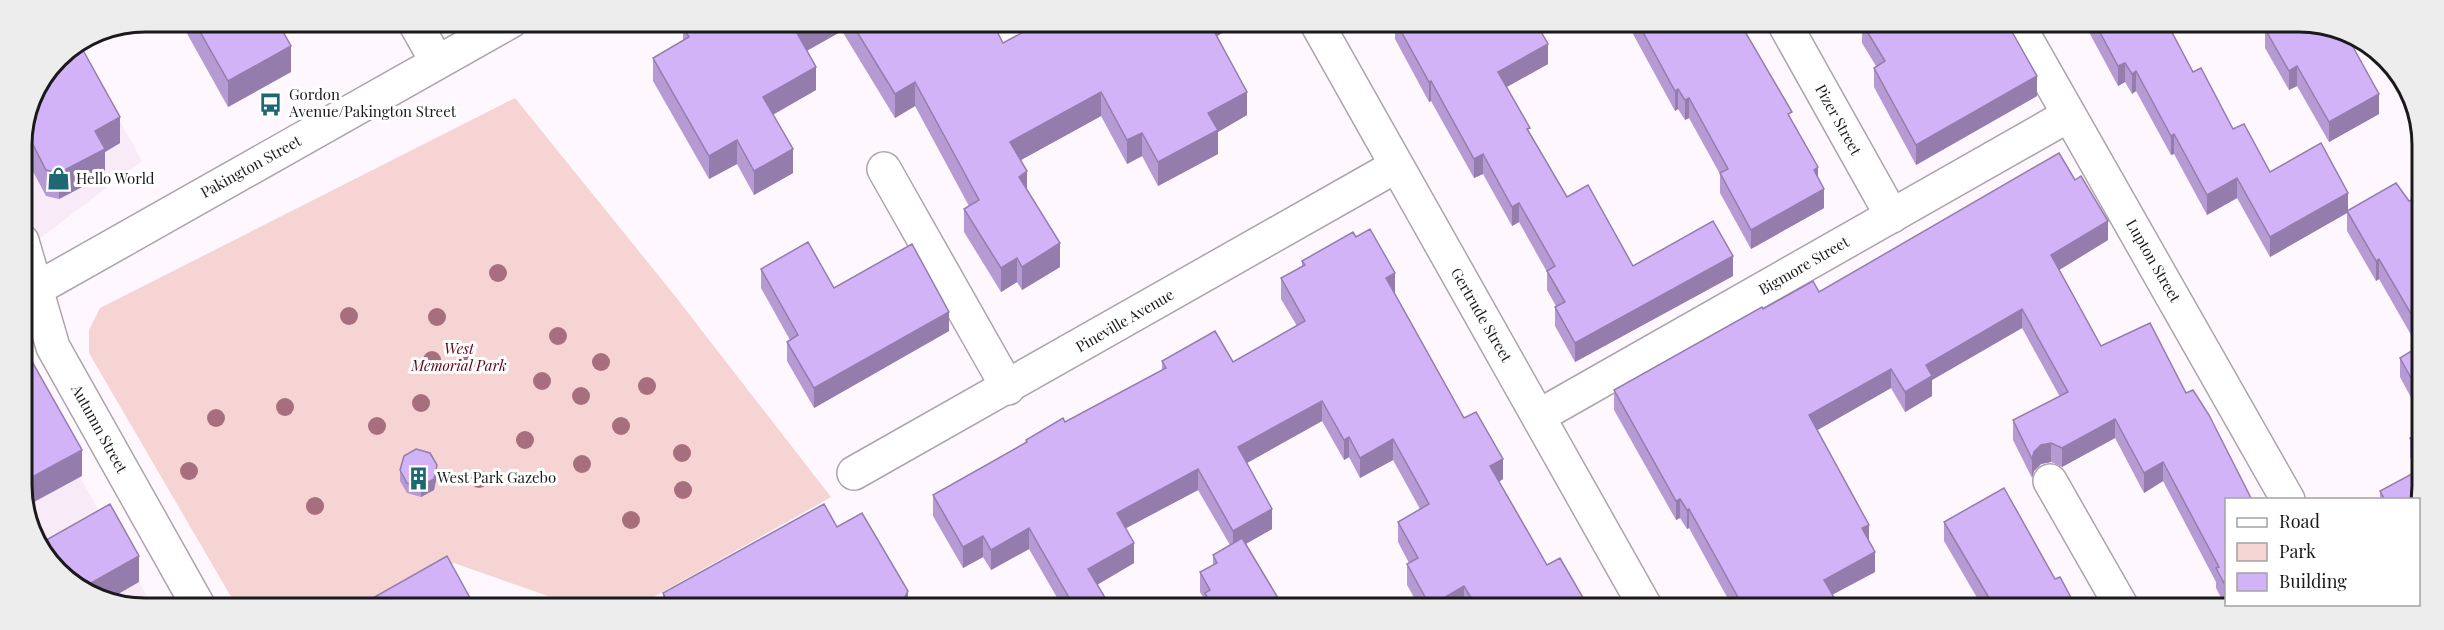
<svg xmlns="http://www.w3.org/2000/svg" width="2444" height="630" font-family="'Playfair Display',serif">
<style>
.built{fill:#f9eaf7}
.green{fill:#f6d4d4}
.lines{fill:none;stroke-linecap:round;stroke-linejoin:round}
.minor-casing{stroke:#ada4ab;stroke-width:36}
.minor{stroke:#fff;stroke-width:33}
.tree{fill:#a76f7e}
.wall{fill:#b59ad4}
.shaded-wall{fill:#947dad}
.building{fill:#d3b3f7;stroke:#947dad;stroke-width:1.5}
.labels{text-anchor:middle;stroke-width:6;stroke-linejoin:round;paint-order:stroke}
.poi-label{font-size:15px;fill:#1c191c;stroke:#fff;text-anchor:start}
.street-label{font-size:15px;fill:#1c191c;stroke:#fff}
.park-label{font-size:15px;font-style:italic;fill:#5f0016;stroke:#fff}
.rim{fill:none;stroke:#1c191c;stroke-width:3}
</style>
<rect width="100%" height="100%" fill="#fef7fd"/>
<g class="built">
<path d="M77,44L142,161L22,252L21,137L31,97L58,57Z"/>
<path d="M23,376L153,607H120L57,572L23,510Z"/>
</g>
<path class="green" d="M515,98L675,296L831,497L636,607H579L454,563L376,607H237L89,353V330L100,308Z"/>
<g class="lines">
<defs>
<g id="minor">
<path d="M414,21L437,62"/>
<path d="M1316,22L1646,608"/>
<path d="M1784,23L1892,216"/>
<path d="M2017,23L2288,500"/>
<path d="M884,169L1008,388"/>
<path d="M22,241L53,347L199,607"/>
<path d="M22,297L511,21"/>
<path d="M1539,416L2069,115"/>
<path d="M854,473L1396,166"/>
<path d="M2050,481L2123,609"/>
</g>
</defs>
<use href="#minor" class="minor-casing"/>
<use href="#minor" class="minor"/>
</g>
<g class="tree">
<circle cx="498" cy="273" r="9"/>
<circle cx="349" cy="316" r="9"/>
<circle cx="437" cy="317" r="9"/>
<circle cx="558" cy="336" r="9"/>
<circle cx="432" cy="360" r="9"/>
<circle cx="601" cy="362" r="9"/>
<circle cx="469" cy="363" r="9"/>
<circle cx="542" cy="381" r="9"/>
<circle cx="647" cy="386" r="9"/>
<circle cx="581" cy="396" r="9"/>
<circle cx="421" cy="403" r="9"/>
<circle cx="285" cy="407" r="9"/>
<circle cx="216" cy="418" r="9"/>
<circle cx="377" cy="426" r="9"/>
<circle cx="621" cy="426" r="9"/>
<circle cx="525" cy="440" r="9"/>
<circle cx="682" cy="453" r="9"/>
<circle cx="582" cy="464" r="9"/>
<circle cx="189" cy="471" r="9"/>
<circle cx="479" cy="479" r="9"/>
<circle cx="683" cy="490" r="9"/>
<circle cx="315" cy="506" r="9"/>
<circle cx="631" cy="520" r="9"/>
</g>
<g class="wall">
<path d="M180,21H301L283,32L291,72L228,107Z"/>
<path d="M693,22H992L1003,43L1069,26L1222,22V33L1217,36L1247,115L1218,132V154L1158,186L1142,156L1127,164L1101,116L1021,160L1027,190L1060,267L1022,290L1017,282L1001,292L964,232V209L969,206L915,106L895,118L842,31L807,51L816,90L773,115L793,173L754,195L737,164L709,179L653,81V58L683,40V27Z"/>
<path d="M1393,22L1536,23L1548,64L1506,87L1530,133L1567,197L1633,266L1733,276L1575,362L1555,326V307L1556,306L1547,290V272L1519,222L1512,226L1483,174L1474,178L1431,101L1429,102L1395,39V26Z"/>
<path d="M1627,23H1733L1792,121L1818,178L1824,208L1751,249L1720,193V174L1689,118L1685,120L1678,109L1675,111Z"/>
<path d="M1862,23L2037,96L1916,165L1874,87V68L1876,66L1862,43Z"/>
<path d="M2084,23H2170V27H2169L2193,72L2233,129L2270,172L2348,211L2409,201L2421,215V426L2415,405L2400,377V358L2418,347L2379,279L2376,281L2347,231V213L2270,257L2237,198L2207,215L2174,154L2171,155L2136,91L2132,94L2125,82L2118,86Z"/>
<path d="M2262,23H2324L2350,38V42L2379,114L2329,142L2297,86L2289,90L2265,48V29Z"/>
<path d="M31,97L120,143L105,152V175L59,199L46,196L21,149V137Z"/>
<path d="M2108,240L2059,270L2101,346L2226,500V604H2269L2261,609H2227L2216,588V582L2163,481L2144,493L2115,438L2062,467L2051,462L2041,464L2034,471L2032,478L2013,440V420L2060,397L2022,328L1932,380V396L1905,412L1891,388L1817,430L1869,542L1875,572L1832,595L1840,608H1733L1689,528L1687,529L1680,518L1676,520L1614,410V390L1763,309L1819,292Z"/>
<path d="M1302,261L1395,294L1464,418L1503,479L1499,482L1547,565L1589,608H1465L1464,607L1462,608H1420L1407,585V564L1409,563L1398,542V522L1420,509L1393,460L1360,478L1349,457L1344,460L1322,421L1247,463L1272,529L1246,544L1284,608H1205V600L1200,592V572L1213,565V555L1230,545L1198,490L1126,528L1134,563L1097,585L1107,608H1063L1029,549L991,570L983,557L963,568L933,516V495L1026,443V440L1065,422L1162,370V361L1233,362L1297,326L1281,299V278L1302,267Z"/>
<path d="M761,269L834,288L949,331L814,408L787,361V342L790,340L761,288Z"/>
<path d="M2421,432V510L2418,500H2380V491L2417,471L2410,457V438Z"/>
<path d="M400,470L437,475L434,490L421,497L407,493L400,481Z"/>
<path d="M1944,522L2055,579L2077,609L1983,608L1944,541Z"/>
<path d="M837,527L908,607H663V593Z"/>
</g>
<g class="shaded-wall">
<path d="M272,21H301L272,38Z"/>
<path d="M816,22H842V31L797,56V33Z"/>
<path d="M1207,22H1222V33L1207,42Z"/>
<path d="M1548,44V64L1498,92V72Z"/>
<path d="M291,46V72L228,107V81Z"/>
<path d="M2125,63V82L2118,86V66Z"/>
<path d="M2297,66V86L2289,90V71Z"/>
<path d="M816,67V90L763,120V97Z"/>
<path d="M2136,71V91L2132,94V74Z"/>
<path d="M2037,76V96L1916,165V145Z"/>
<path d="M1431,81V101L1429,102V82Z"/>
<path d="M915,82V106L895,118V94Z"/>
<path d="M1678,89V109L1675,111V91Z"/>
<path d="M1101,92V116L1010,166V142Z"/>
<path d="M1247,92V115L1218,132V154L1158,186V162L1208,113Z"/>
<path d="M2379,94V114L2329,142V122Z"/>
<path d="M1689,98V118L1685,120V100Z"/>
<path d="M120,117V143L105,152V175L59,199V173L95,131Z"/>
<path d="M1142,133V156L1127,164V140Z"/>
<path d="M2174,134V154L2171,155V136Z"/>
<path d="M737,140V164L709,179V156Z"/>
<path d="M793,149V173L754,195V171Z"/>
<path d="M1483,154V174L1474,178V159Z"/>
<path d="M1818,167V186L1814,170Z"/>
<path d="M1027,171V195L1019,177Z"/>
<path d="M2237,178V198L2207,215V195Z"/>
<path d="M1824,189V208L1751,249V230Z"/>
<path d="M2348,193V213L2347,211V213L2270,257V237Z"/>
<path d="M1519,203V222L1512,226V207Z"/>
<path d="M2108,221V240L2051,275V255Z"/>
<path d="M1060,243V267L1022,290V267Z"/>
<path d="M1733,256V276L1575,362V343Z"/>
<path d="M1017,258V282L1001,292V268Z"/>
<path d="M2379,259V279L2376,281V261Z"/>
<path d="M1395,273V294L1386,278Z"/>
<path d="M2022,309V328L1932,380V396L1905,412V392L1926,365Z"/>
<path d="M949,312V331L814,408V388Z"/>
<path d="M1891,369V388L1809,435V415Z"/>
<path d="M1322,401V421L1238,468V447Z"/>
<path d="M2115,419V438L2062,467V448Z"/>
<path d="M1349,437V457L1344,460V440Z"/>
<path d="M1393,439V460L1360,478V458Z"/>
<path d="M2051,443V462L2041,464L2034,471L2032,478V459L2034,452L2041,445Z"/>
<path d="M82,450V476L23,508V482Z"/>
<path d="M1503,459V479L1490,487V466Z"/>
<path d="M2163,462V481L2144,493V473Z"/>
<path d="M437,465V475L434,490L421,497V486Z"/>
<path d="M1198,469V490L1117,533V513Z"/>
<path d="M1680,499V518L1676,520V501Z"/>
<path d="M1272,509V529L1233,551V531Z"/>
<path d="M1689,509V528L1687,529V510Z"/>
<path d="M1869,525V544L1862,528Z"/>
<path d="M1029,528V549L991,570V550Z"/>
<path d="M983,536V557L963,568V547Z"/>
<path d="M1134,543V563L1088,590V569Z"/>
<path d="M1875,552V572L1824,599V580Z"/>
<path d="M139,556V582L108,600L84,587Z"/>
<path d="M1464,586V607L1462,608H1430V606Z"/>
<path d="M908,591V607H900Z"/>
<path d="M1107,601V608H1095Z"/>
<path d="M2235,604H2269L2261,609H2235Z"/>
</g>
<g class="building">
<path d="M194,21H277L291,46L228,81Z"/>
<path d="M693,22H816L797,33L816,67L763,97L793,149L754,171L737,140L709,156L653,58L689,37L683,27Z"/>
<path d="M851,22H992L1003,43L1042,22H1067L1069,26L1075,22H1209L1247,92L1208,113L1218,130L1158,162L1142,133L1127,140L1101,92L1010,142L1027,171L1019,177L1060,243L1022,267L1017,258L1001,268L964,209L979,200L915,82L895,94Z"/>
<path d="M1396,22L1536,23L1548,44L1498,72L1530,128L1527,129L1567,197L1588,185L1633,266L1713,221L1733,256L1575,343L1555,307L1565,302L1547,271L1555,266L1519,203L1512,207L1483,154L1474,159L1431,81L1429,82Z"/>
<path d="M1638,23H1740L1792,112L1788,114L1818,167L1814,170L1824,189L1751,230L1720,173L1728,169L1689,98L1685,100L1678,89L1675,91Z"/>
<path d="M1862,23H2007L2037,76L1916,145L1874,68L1885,61Z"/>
<path d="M2095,23H2167L2193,72L2201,68L2233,129L2244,124L2270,172L2321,143L2348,193L2270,237L2237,178L2207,195L2174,134L2171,136L2136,71L2132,74L2125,63L2118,66Z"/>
<path d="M2273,23H2324L2349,37L2348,38L2379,94L2329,122L2297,66L2289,71L2265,29L2274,24Z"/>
<path d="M79,43L120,117L95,131L105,149L59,173L46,170L24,127L31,97L58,57Z"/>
<path d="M2059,153L2075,180L2081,176L2108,221L2051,255L2101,346L2150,323L2186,393L2193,390L2209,415L2252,500H2226V587L2216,568L2219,567L2163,462L2144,473L2115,419L2062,448L2051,443L2041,445L2034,452L2032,459L2013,420L2068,392L2022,309L1926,365L1932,376L1905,392L1891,369L1809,415L1869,525L1862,528L1875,552L1824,580L1840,608H1744L1689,509L1687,510L1680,499L1676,501L1614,390L1762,307L1763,309L1813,281L1819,292Z"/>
<path d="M2396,183L2409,201L2412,200L2421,215V331L2379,259L2376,261L2347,211Z"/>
<path d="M1370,229L1395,273L1386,278L1464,418L1476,412L1503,459L1490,466L1547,565L1560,558L1589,608H1477L1464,586L1430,606L1407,564L1418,558L1398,522L1429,504L1393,439L1360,458L1349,437L1344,440L1322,401L1238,447L1272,509L1233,531L1198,469L1117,513L1134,543L1088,569L1107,601L1095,608H1075L1029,528L991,550L983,536L963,547L933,495L1027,442L1026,440L1063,418L1065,422L1166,368L1162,361L1215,331L1233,362L1305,321L1281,278L1305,265L1302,261L1353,232L1356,237Z"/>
<path d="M808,242L834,288L912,244L949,312L814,388L787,342L798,335L761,269Z"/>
<path d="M2421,345V407L2415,385L2400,358Z"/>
<path d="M22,350L26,351L82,450L23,482Z"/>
<path d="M2421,432V457L2410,438Z"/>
<path d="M416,449L430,453L437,465L434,479L421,486L407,483L400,470L404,456Z"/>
<path d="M2421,469V510L2418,513V500H2385L2380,491Z"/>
<path d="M2004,488L2055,579L2060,577L2077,609L1995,608L1944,522Z"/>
<path d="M110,504L139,556L84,587L57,572L41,543Z"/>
<path d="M824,504L837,527L862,513L908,591L900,607H670L663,593Z"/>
<path d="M1242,538L1284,608H1213L1205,593L1210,590L1200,572L1217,563L1213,555Z"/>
<path d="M447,556L475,607H357Z"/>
<path d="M2250,605L2252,609H2243Z"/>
</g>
<defs>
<symbol id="bus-bare" viewBox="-9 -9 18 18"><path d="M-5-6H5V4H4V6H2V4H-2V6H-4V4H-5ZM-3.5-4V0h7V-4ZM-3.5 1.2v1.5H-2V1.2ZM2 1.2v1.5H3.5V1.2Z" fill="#1e6873" stroke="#fff" stroke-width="2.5" paint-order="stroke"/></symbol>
<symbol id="shop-bare" viewBox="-9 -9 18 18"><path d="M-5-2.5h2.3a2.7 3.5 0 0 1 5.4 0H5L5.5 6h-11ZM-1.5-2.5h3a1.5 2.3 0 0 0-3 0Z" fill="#1e6873" stroke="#fff" stroke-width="2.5" paint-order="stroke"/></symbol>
<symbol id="building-bare" viewBox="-9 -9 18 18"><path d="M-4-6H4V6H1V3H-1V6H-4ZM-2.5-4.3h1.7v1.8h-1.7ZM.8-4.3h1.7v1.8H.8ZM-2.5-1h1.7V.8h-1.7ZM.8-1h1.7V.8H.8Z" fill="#1e6873" stroke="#fff" stroke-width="2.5" paint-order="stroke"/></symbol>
</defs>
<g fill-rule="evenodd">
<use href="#bus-bare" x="254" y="88" width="33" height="33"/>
<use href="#shop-bare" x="42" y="162" width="33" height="33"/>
<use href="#building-bare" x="402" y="462" width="33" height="33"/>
</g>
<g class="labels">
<g class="poi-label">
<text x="289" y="100">Gordon<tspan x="289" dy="17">Avenue/Pakington Street</tspan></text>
<text x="76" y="184">Hello World</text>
<text x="437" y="483">West Park Gazebo</text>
</g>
<g class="street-label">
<text transform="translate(1838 120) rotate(61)" y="5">Pizer Street</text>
<text transform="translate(251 167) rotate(-29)" y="5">Pakington Street</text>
<text transform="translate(2153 261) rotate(60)" y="5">Lupton Street</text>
<text transform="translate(1804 266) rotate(-30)" y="5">Bigmore Street</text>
<text transform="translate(1481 315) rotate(60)" y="5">Gertrude Street</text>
<text transform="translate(1125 321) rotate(-30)" y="5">Pineville Avenue</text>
<text transform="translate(99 429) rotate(61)" y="5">Autumn Street</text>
</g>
<g class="park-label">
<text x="459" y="354">West<tspan x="459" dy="17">Memorial Park</tspan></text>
</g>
</g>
<path d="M0 0H2444V630H0ZM145 32H2299A113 113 0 0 1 2412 145V485A113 113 0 0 1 2299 598H145A113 113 0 0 1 32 485V145A113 113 0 0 1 145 32Z" fill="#ededed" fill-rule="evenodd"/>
<path class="rim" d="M145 32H2299A113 113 0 0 1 2412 145V485A113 113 0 0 1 2299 598H145A113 113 0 0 1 32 485V145A113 113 0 0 1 145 32Z"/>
<rect x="2225" y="498" width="195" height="108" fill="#ffffff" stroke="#a4a3a4" stroke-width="1.5"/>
<rect x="2237" y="518" width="30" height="9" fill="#ffffff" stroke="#a4a3a4" stroke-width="1.5"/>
<text x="2279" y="528" font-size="18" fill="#1c191c">Road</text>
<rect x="2237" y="543" width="30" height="18" fill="#f6d4d4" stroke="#a4a3a4" stroke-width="1.5"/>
<text x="2279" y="558" font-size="18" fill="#1c191c">Park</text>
<rect x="2237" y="573" width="30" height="18" fill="#d3b3f7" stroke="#a4a3a4" stroke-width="1.5"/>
<text x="2279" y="588" font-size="18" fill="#1c191c">Building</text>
</svg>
